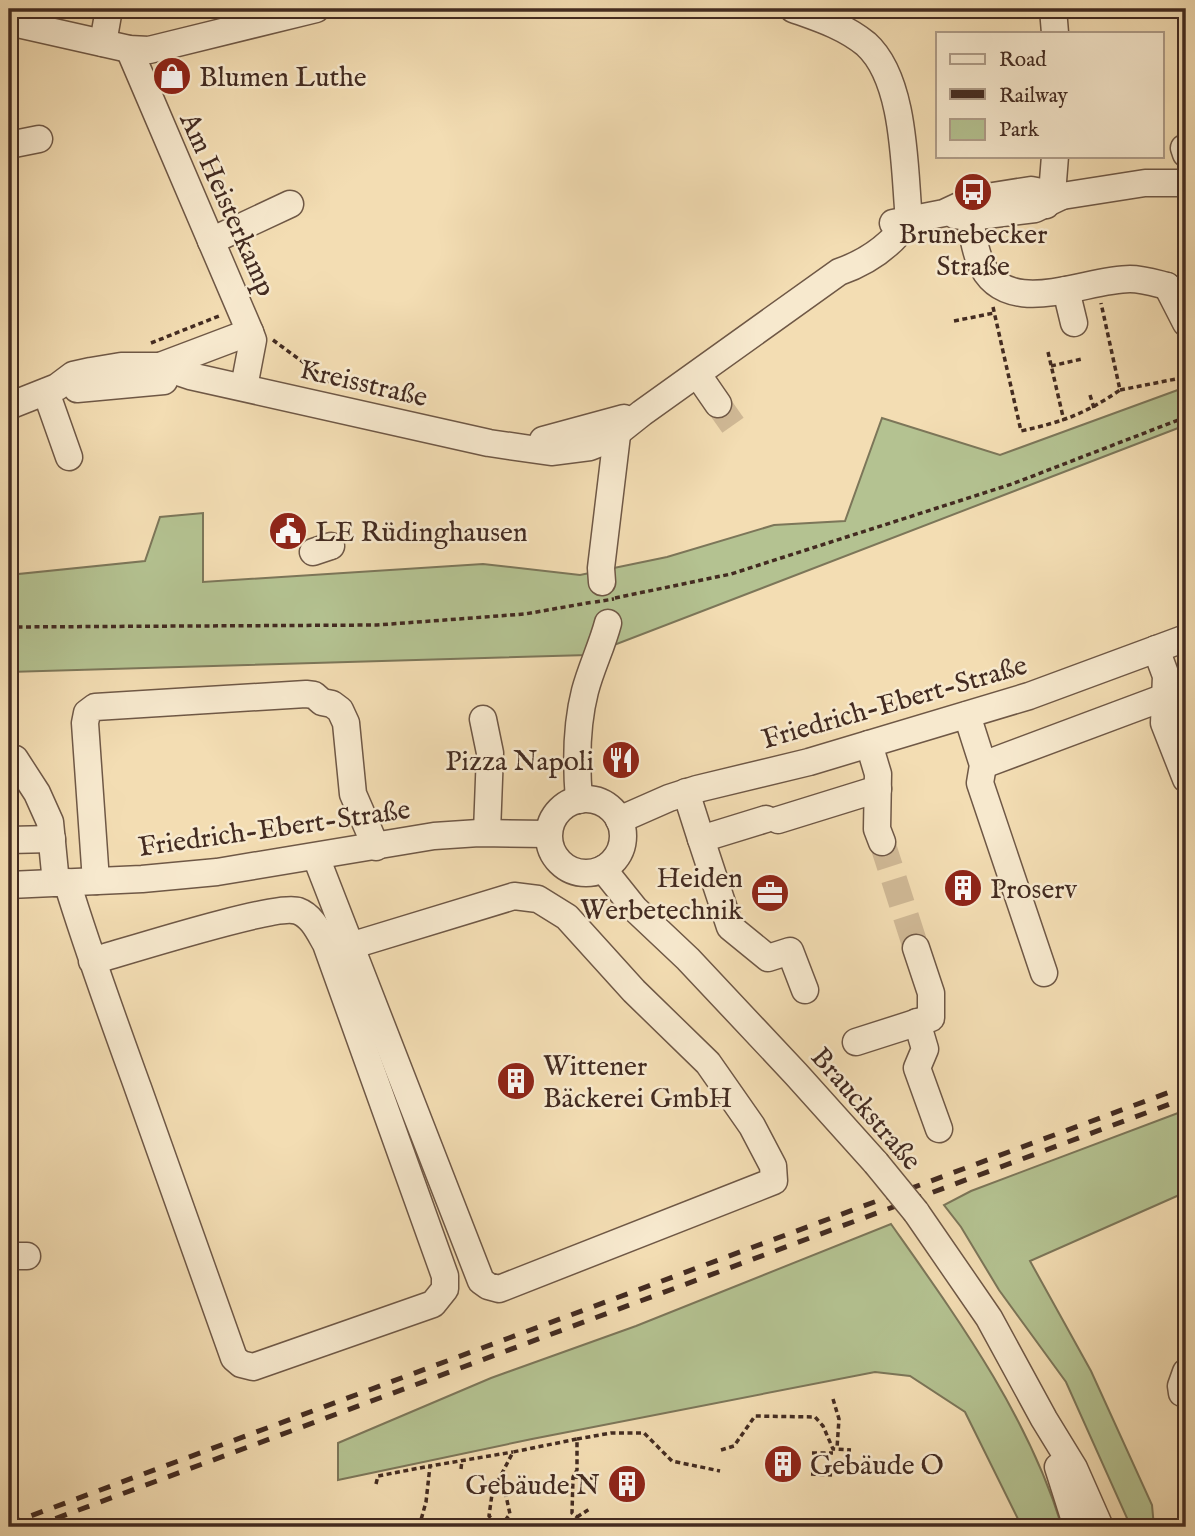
<svg xmlns="http://www.w3.org/2000/svg" width="1195" height="1536" font-family="'IM FELL English',serif">
<style>
.green{fill:#b4c291;stroke:#7c7659;stroke-width:2}
.lines{fill:none;stroke-linecap:round;stroke-linejoin:round}
.minor-tunnel{stroke:#d0b996;stroke-width:26;stroke-dasharray:26 13;stroke-linecap:butt}
.minor-casing{stroke:#6f5846;stroke-width:29}
.path{stroke:#432b21;stroke-width:3.5;stroke-dasharray:5 3.5;stroke-linecap:butt}
.minor{stroke:#f7e9ce;stroke-width:26}
.rail{stroke:#432b21;stroke-width:5;stroke-dasharray:12 12;stroke-linecap:butt}
.minor-bridge-casing{stroke:#6f5846;stroke-width:29;stroke-linecap:butt}
.path-bridge{stroke:#432b21;stroke-width:3.5;stroke-dasharray:5 3.5;stroke-linecap:butt}
.minor-bridge{stroke:#f7e9ce;stroke-width:26}
.labels{text-anchor:middle;stroke-width:5;stroke-linejoin:round;paint-order:stroke}
.poi-label{font-size:28px;fill:#432b21;stroke:#f7e9ce;text-anchor:start}
.street-label{font-size:28px;fill:#432b21;stroke:#f7e9ce}
</style>
<rect width="100%" height="100%" fill="#f3ddb3"/>
<filter id="stains"><feTurbulence type="fractalNoise" baseFrequency=".00286" numOctaves="4"/><feColorMatrix values="0 0 0 0 .2 0 0 0 0 .09 0 0 0 0 .02 0 0 0 .5 -.17"/></filter>
<radialGradient id="worn" r=".72"><stop offset=".6" stop-color="#630" stop-opacity="0"/><stop offset="1" stop-color="#630" stop-opacity=".3"/></radialGradient>
<g class="green">
<path d="M1186,387V425L588,655L9,672V575L145,561L160,517L203,513V582L483,564L580,575L667,557L774,525L845,521L882,418L1000,455Z"/>
<path d="M1186,1110V1192L1030,1261L1091,1371L1152,1505L1154,1527H1131L1066,1382L999,1290L961,1227L944,1205L971,1191Z"/>
<path d="M891,1224C958,1319 1028,1415 1062,1527H1022L965,1412L910,1376L875,1372L532,1439L338,1480V1443L491,1378L636,1326Z"/>
</g>
<g class="lines">
<g class="minor-tunnel">
<path d="M718,404L737,431"/>
<path d="M882,842L916,948"/>
</g>
<defs>
<g id="minor">
<path d="M793,9C818,18 844,26 866,44C906,80 904,169 909,220"/>
<path d="M1053,9L1055,33"/>
<path d="M9,22L129,49L149,50L316,9"/>
<path d="M103,43L109,9"/>
<path d="M129,49L250,332L253,340L244,387"/>
<path d="M9,145L39,139"/>
<path d="M1184,148L1186,154"/>
<path d="M967,201C971,219 972,241 979,259C1004,323 1083,279 1130,279C1142,279 1155,283 1167,286"/>
<path d="M1046,205L1052,194L1055,156"/>
<path d="M955,215L970,217L1035,209L1062,196L1145,183H1186"/>
<path d="M893,223L944,213L974,199L1031,190L1062,196"/>
<path d="M211,241L290,204"/>
<path d="M1167,286L1186,323"/>
<path d="M1066,290L1074,323"/>
<path d="M160,366L250,332"/>
<path d="M698,375L718,404"/>
<path d="M77,389L164,381"/>
<path d="M46,392L69,457"/>
<path d="M9,406L57,387L73,375L91,371L121,366H160L190,376L489,443L551,452L590,447L608,440L642,413L839,272C868,262 891,246 909,220"/>
<path d="M543,440L624,418"/>
<path d="M313,552L331,546"/>
<path d="M602,582L601,568L617,435L614,422"/>
<path d="M1156,649L1166,676L1164,723L1186,779"/>
<path d="M967,715L983,765L980,783L1044,973"/>
<path d="M483,719L490,753L487,832"/>
<path d="M869,744L878,774L877,829L882,842"/>
<path d="M15,759L37,793L50,822L56,883"/>
<path d="M983,765L1165,697"/>
<path d="M686,792L701,839L766,819"/>
<circle cx="586" cy="836" r="37"/>
<path d="M579,800C576,764 576,726 585,691C591,668 602,646 608,623"/>
<path d="M619,820L669,798L697,789L809,762L1029,696L1186,638"/>
<path d="M778,820L878,789"/>
<path d="M701,839L730,927L768,958L790,951L805,990"/>
<path d="M9,840L52,839"/>
<path d="M316,857L481,1281L488,1286L499,1289L774,1181L773,1166L752,1126L708,1063L634,991L567,917L538,899L514,896L350,946"/>
<path d="M603,869L635,909L688,959L796,1074L876,1163"/>
<path d="M96,881L85,723L87,713L95,707L306,694L314,695L322,702L332,704L340,710L346,723L353,794L376,847"/>
<path d="M67,882C88,951 113,1019 138,1088C170,1178 202,1268 234,1358L241,1364L253,1367L433,1304L445,1289V1276L326,944C319,932 312,916 298,911C277,903 124,952 92,961"/>
<path d="M9,885L142,879L217,872L434,836L479,833L548,834"/>
<path d="M917,1022L925,1049L917,1068L939,1129"/>
<path d="M856,1042L931,1018V993L916,948"/>
<path d="M916,1212L989,1318L1044,1419L1074,1468L1100,1527"/>
<path d="M9,1256H27"/>
<path d="M1182,1393L1181,1386L1186,1372"/>
<path d="M1058,1467L1077,1527"/>
</g>
</defs>
<use href="#minor" class="minor-casing"/>
<g class="path">
<path d="M993,307L1021,431C1062,422 1085,414 1120,390L1101,303"/>
<path d="M954,321L994,313"/>
<path d="M273,340L334,385"/>
<path d="M151,343L219,316"/>
<path d="M1048,352L1064,421"/>
<path d="M1051,366L1082,359"/>
<path d="M1120,390L1186,377"/>
<path d="M1090,395L1094,408"/>
<path d="M615,598L731,574L1012,484L1186,417"/>
<path d="M9,627L377,625L525,614L593,602"/>
<path d="M833,1399L839,1419L837,1448"/>
<path d="M577,1439L611,1433H644L672,1461L720,1471"/>
<path d="M721,1450L734,1446L755,1416L815,1417L823,1426L833,1449L851,1450"/>
<path d="M812,1453H833"/>
<path d="M461,1469L462,1460"/>
<path d="M811,1474L832,1475"/>
<path d="M573,1477L593,1478V1489"/>
<path d="M498,1481L492,1494L489,1516L500,1526"/>
<path d="M376,1484L378,1476L430,1466"/>
<path d="M577,1517L591,1508"/>
<path d="M832,1524H850"/>
<path d="M419,1527L426,1502L430,1466L513,1452"/>
<path d="M500,1527L510,1514L506,1496L498,1481L513,1452L577,1439V1470L573,1477L572,1513L577,1517V1527"/>
</g>
<use href="#minor" class="minor"/>
<g class="rail">
<path d="M9,1524L1186,1086"/>
<path d="M33,1527L1186,1098"/>
</g>
<defs>
<path id="minor-bridge" d="M876,1163L916,1212"/>
</defs>
<use href="#minor-bridge" class="minor-bridge-casing"/>
<path class="path-bridge" d="M595,602L614,599"/>
<use href="#minor-bridge" class="minor-bridge"/>
</g>
<defs>
<symbol id="shop-disc" viewBox="-11 -11 22 22"><circle r="9.5" fill="#8f2418" stroke="#f7e9ce"/><path d="M-5-2.5h2.3a2.7 3.5 0 0 1 5.4 0H5L5.5 6h-11ZM-1.5-2.5h3a1.5 2.3 0 0 0-3 0Z" fill="#fff"/></symbol>
<symbol id="bus-disc" viewBox="-11 -11 22 22"><circle r="9.5" fill="#8f2418" stroke="#f7e9ce"/><path d="M-5-6H5V4H4V6H2V4H-2V6H-4V4H-5ZM-3.5-4V0h7V-4ZM-3.5 1.2v1.5H-2V1.2ZM2 1.2v1.5H3.5V1.2Z" fill="#fff"/></symbol>
<symbol id="civic-disc" viewBox="-11 -11 22 22"><circle r="9.5" fill="#8f2418" stroke="#f7e9ce"/><path d="M-.6-6.5H3V-4.5H.6V-3L4-1V1h2V6H-6V1h2V-1L-.6-3ZM-1.2 2.5V6h2.4V2.5Z" fill="#fff"/></symbol>
<symbol id="restaurant-disc" viewBox="-11 -11 22 22"><circle r="9.5" fill="#8f2418" stroke="#f7e9ce"/><path d="M-5-6h1v4h1v-4h1v4h1v-4h1v5L-1.5 .5V6h-2V.5L-5-1ZM5-6V6H3V1.5H1.5Q1.5-4 5-6Z" fill="#fff"/></symbol>
<symbol id="building-disc" viewBox="-11 -11 22 22"><circle r="9.5" fill="#8f2418" stroke="#f7e9ce"/><path d="M-4-6H4V6H1V3H-1V6H-4ZM-2.5-4.3h1.7v1.8h-1.7ZM.8-4.3h1.7v1.8H.8ZM-2.5-1h1.7V.8h-1.7ZM.8-1h1.7V.8H.8Z" fill="#fff"/></symbol>
<symbol id="office-disc" viewBox="-11 -11 22 22"><circle r="9.5" fill="#8f2418" stroke="#f7e9ce"/><path d="M-6-3h4V-5.5h4V-3h4V5H-6ZM-1-4.5V-3h2v-1.5ZM-6 0V1H6V0Z" fill="#fff"/></symbol>
</defs>
<g fill-rule="evenodd">
<use href="#shop-disc" x="150" y="54" width="44" height="44"/>
<use href="#bus-disc" x="951" y="170" width="44" height="44"/>
<use href="#civic-disc" x="266" y="509" width="44" height="44"/>
<use href="#restaurant-disc" x="599" y="738" width="44" height="44"/>
<use href="#building-disc" x="941" y="866" width="44" height="44"/>
<use href="#office-disc" x="748" y="871" width="44" height="44"/>
<use href="#building-disc" x="494" y="1059" width="44" height="44"/>
<use href="#building-disc" x="761" y="1442" width="44" height="44"/>
<use href="#building-disc" x="605" y="1462" width="44" height="44"/>
</g>
<g class="labels">
<g class="poi-label">
<text x="199" y="86">Blumen Luthe</text>
<text x="973" y="243" text-anchor="middle">Brunebecker<tspan x="973" dy="32">Straße</tspan></text>
<text x="315" y="541">LE Rüdinghausen</text>
<text x="594" y="770" text-anchor="end">Pizza Napoli</text>
<text x="743" y="887" text-anchor="end">Heiden<tspan x="743" dy="32">Werbetechnik</tspan></text>
<text x="990" y="898">Proserv</text>
<text x="543" y="1075">Wittener<tspan x="543" dy="32">Bäckerei GmbH</tspan></text>
<text x="810" y="1474">Gebäude O</text>
<text x="600" y="1494" text-anchor="end">Gebäude N</text>
</g>
<g class="street-label">
<text transform="translate(229 204) rotate(66)" y="10">Am Heisterkamp</text>
<text transform="translate(364 382) rotate(13)" y="10">Kreisstraße</text>
<text transform="translate(894 701) rotate(-16)" y="10">Friedrich-Ebert-Straße</text>
<text transform="translate(274 827) rotate(-8)" y="10">Friedrich-Ebert-Straße</text>
<text transform="translate(867 1108) rotate(49)" y="10">Brauckstraße</text>
</g>
</g>
<rect width="1195" height="1536" fill="none" stroke="#f3ddb3" stroke-width="35"/>
<rect x="10" y="10" width="1174" height="1515" fill="none" stroke="#432b21" stroke-width="3.5"/>
<rect x="18" y="18" width="1160" height="1501" fill="none" stroke="#432b21" stroke-width="2"/>
<rect x="936" y="32" width="228" height="126" fill="#f7e9ce" stroke="#af9d89" stroke-width="2"/>
<rect x="950" y="54" width="35" height="10" fill="#f7e9ce" stroke="#af9d89" stroke-width="2"/>
<text x="999" y="66" font-size="21" fill="#432b21">Road</text>
<rect x="950" y="89" width="35" height="10" fill="#432b21" stroke="#af9d89" stroke-width="2"/>
<text x="999" y="102" font-size="21" fill="#432b21">Railway</text>
<rect x="950" y="119" width="35" height="21" fill="#b4c291" stroke="#af9d89" stroke-width="2"/>
<text x="999" y="136" font-size="21" fill="#432b21">Park</text>
<rect width="100%" height="100%" filter="url(#stains)"/>
<rect width="100%" height="100%" fill="url(#worn)"/>
</svg>
